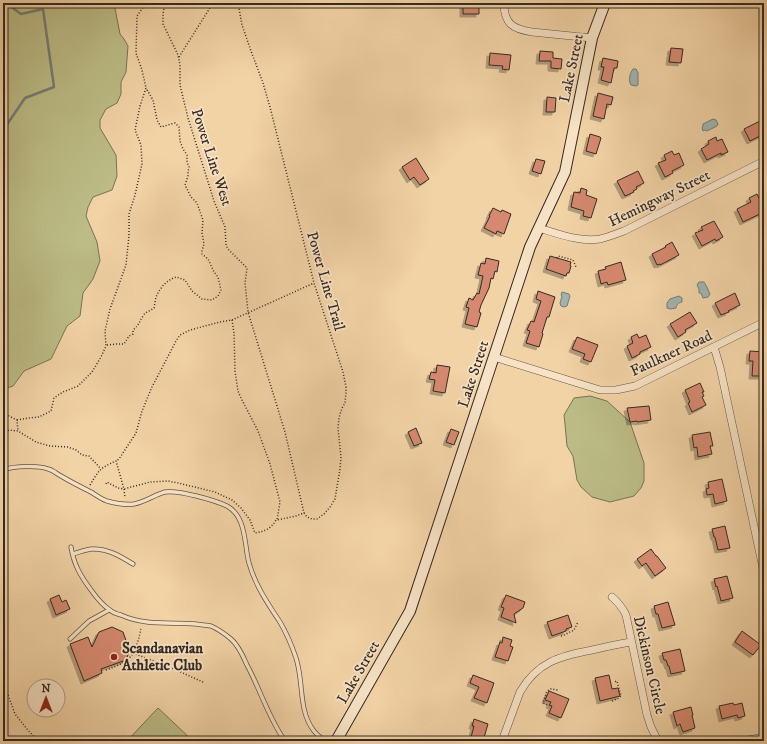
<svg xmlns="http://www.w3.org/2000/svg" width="767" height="744" font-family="'IM FELL DW Pica',serif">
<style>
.green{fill:#bcbc86;stroke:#787354}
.water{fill:#a0b5b3;stroke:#757d79}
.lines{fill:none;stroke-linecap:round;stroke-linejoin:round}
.stream{stroke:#757d79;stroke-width:2.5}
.building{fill:#d68970;stroke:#342a22;filter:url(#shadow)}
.lane-casing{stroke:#645443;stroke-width:5}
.street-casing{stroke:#645443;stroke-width:8}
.secondary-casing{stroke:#342a22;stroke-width:12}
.path{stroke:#342a22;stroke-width:1.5;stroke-dasharray:1 2;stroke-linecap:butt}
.lane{stroke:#f7e2c5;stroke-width:3.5}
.street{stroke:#f7e2c5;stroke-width:7}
.secondary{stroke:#f7e2c5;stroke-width:10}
.poi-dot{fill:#8f2418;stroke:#f7e2c5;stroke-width:1.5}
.labels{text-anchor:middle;stroke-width:3.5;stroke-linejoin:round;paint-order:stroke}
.street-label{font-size:15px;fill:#342a22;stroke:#f7e2c5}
.poi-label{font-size:15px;font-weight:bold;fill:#342a22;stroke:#f7e2c5;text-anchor:start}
</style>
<defs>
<filter id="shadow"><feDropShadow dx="-3" dy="3" stdDeviation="0" flood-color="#0004"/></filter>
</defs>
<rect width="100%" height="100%" fill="#f2d3a6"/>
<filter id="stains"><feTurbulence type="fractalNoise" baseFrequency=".005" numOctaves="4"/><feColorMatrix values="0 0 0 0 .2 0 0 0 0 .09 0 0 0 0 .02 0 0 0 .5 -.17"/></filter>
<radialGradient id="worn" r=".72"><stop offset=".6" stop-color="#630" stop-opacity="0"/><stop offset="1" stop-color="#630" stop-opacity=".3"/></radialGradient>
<g class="green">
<path d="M3,3H114L120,34L124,39L128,46L126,72L121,82V94L117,103L106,109L100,120V128L116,155L117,176L112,190L93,197L88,207L86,216L97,242L100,261L93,279L83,293L80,316L67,326L51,359L24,371L13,386L7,388H3Z"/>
<path d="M590,396L607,401L630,422L644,463V481L641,488L634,496L610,502L592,497L581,487L577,480L573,456L567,446L565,424L564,415L574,398Z"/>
<path d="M158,708L193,741H127Z"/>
</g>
<g class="water">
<path d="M633,69H636L638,73V85L636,86L631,85C628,80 630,73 633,69Z"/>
<path d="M713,119L716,120L718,124L717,126L707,131L705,130L703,131L702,128L703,126V124Z"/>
<path d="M699,282H704L708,289V290L710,294L708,297L703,298L701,293H699V289L697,285Z"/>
<path d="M562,292L569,294L570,296L567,306L564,307L561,306L560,303L562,296L561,295Z"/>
<path d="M679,296L682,298V302C678,303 677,304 676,308L671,309L667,308V303L670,299Z"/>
</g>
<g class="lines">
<path class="stream" d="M3,137L6,126L25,98L54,87L43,9L21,14L10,6V3"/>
</g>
<g class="building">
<path d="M463,3H476V6H479V14H463Z"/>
<path d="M671,48L683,49L681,63L669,62Z"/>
<path d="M540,51L553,52V58L562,59L561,69L551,68V61H539Z"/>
<path d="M490,53L511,55L509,70L502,69L503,66L489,65Z"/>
<path d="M603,58L618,61L617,68H614L611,83L601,80L604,67H601Z"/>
<path d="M598,93L613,97L611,105L607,104L604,119L593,116Z"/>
<path d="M547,97L556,98L555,112H546Z"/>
<path d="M764,119V134L750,141L744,129Z"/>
<path d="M590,134L600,137L601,138L596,154L586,151Z"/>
<path d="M716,137L717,141L722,139L728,152L721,155V153L707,160L701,149L709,144L708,141Z"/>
<path d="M672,151L674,155L679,153L684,165L672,171L673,173L665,177L658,163L666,160L664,155Z"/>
<path d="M416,158L429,179L420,185L414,177L410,180L402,167Z"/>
<path d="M536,159L545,161L541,174L532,171Z"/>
<path d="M638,171L644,183L636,187L637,189L633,191L634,192L625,196L617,181Z"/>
<path d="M581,188L587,190L586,195L597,199L591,218L583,216L584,211L571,207L574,192L580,193Z"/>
<path d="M757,194L764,209V212L743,222L737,209L751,202L749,198Z"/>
<path d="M493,208L501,212L502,210L511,214L504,234L497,231L496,234L484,228L490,216H489Z"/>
<path d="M714,221L723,237L716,241L715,239L702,246L695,233L703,230L701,227Z"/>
<path d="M672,242L679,255L660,265V264L657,265L652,254L666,247L665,246Z"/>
<path d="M550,256L571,262L570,265L571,266L569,273H567L566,276L546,269Z"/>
<path d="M486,258L499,261L497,272L495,271L493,279L491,278L489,288L481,305L479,312L481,313L477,327L465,324L469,308L466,307L469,298L473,300L477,293L479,294L483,276L478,275L481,263L485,264Z"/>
<path d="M621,262L626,280L608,285L607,282L601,284L598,271L606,269L605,267Z"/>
<path d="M538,291L555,297L549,317H547L542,333L543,334L539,347L526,343L530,331L527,330L531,321L534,322L541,301L536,299Z"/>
<path d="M735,293L740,305L728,311L729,312L721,315L715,303Z"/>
<path d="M690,312L697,323L685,330L686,332L678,337L670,324Z"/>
<path d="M637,334L639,338L646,335L651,347L640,352V354L632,358L627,346L633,343L631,337Z"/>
<path d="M577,337L598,345L591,362L583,359L585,354L572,349Z"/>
<path d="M750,351L764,352V376H752L753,361H749Z"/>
<path d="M437,365L450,367L445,393L433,391L435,380L429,379L431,372L436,373Z"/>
<path d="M700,383L704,392H702L704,396L702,397L706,405L692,412L688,403L690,402L685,390Z"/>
<path d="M649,406L651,420L637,422V421L630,422L627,408Z"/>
<path d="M416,428L422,443L414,446L408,432Z"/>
<path d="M451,429L459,432L454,445L446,442Z"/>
<path d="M710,432L713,446H710L712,454L698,457L697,447L694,448L692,435Z"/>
<path d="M722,479L727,501L715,504L713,494L707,495L706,489L709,488L708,482Z"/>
<path d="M725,526L730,548L718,550L715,537H714L712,529Z"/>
<path d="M651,549L656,556H657L666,568L655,576L646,563L642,566L637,559Z"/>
<path d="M727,576L733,598L721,601L717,586L716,587L714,579Z"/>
<path d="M59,595L62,602L66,600L70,609L56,615L50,599Z"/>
<path d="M506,595L525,602L523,608L514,614L516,623L501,617L504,608L501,607Z"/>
<path d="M668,602L675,625L662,628L658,614H656L654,606Z"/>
<path d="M568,615L572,627L566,629V631L552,636L547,622Z"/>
<path d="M112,627L123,632L128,646L131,647L126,660L101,669L102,673L84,681L70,644L88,637L92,647L99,632Z"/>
<path d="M742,631L761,645L753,655L735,642Z"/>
<path d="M503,637L512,640L510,646L513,647L508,661L495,657L500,642L502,643Z"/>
<path d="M680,649L685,671L671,674L669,666H668L666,660H664L662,653Z"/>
<path d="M473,675L494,683L487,703L474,698L479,687L470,683Z"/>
<path d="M609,675L612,689L618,688L620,696L600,701L595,678Z"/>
<path d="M549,691L569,699L561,718L549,713L552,706L549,705L551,702L545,700Z"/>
<path d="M733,703L734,705L742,703L745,716L738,718L737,715L722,719L719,706Z"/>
<path d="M691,707L693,715H692L695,728L683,732L680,724L677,726L673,712Z"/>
<path d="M474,719L488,724L483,741H470L474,726H472Z"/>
</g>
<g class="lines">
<defs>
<g id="lane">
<path d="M3,470C13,466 38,465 48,469C53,470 57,474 61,476C71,482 81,487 91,492C96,495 101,499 107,501C114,503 126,505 134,504C145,502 154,495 165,492C179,490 214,500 227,506C247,517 244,545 249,563C255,585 268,604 280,622C287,634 292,646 296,658C304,682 298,711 314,731C317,735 321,738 325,741"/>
<path d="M71,547C74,565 80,575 91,590C96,597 102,605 110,610C113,613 117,614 121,615C145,626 170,622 196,624C201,625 206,625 211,626C218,629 225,634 231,639C239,646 243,656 247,665C260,689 269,719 285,741"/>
<path d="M73,554C79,552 85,550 91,549C107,548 120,556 133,564"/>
<path d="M70,639L89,621L109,610"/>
</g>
<g id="street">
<path d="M504,3C504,24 513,29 532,32L592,38"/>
<path d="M539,228C559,234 579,242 600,239C608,237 616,234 624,231L764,161"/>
<path d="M714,347L720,367L764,573"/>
<path d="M494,357L600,390H616L635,386L764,322"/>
<path d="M612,597C618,602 622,607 626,615L647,715L651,727L658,741"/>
<path d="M502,741L520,692C537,662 560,656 592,650C605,647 618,644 631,642"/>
<path d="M743,741L764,737"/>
</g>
<path id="secondary" d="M336,741L410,611L530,247L565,172L592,38L605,3"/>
</defs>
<use href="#lane" class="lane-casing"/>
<use href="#street" class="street-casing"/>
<use href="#secondary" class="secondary-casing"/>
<g class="path">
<path d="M165,3L163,14V24L178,55L180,65V85L188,118L214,201L225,227L226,245L228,249L247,268L245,283L248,312L285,432L304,513"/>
<path d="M238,3L242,25L251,51L263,83L270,107L314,283L343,372L346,387V392L345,403L342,408L339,418L338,428L341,457L340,469L335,499L330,507L324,514L317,519H312L307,517L304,513L296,516L277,520"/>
<path d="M179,57L213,3"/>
<path d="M557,258L558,256L573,260L576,267"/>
<path d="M232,320L314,283"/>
<path d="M107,345L117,344H124L129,336L133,334V330C140,324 139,322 143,316C145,312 150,311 154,308C155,304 155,299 157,295C161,286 168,280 176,277L185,280L192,291L202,299L212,300L218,296L221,290L218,277L214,272L210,263L208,259L202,254V251L204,244L202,233L203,220L197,203L191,197L185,185L188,176V172L189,167L187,162V155L183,149L180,141L179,127L175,123L161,127L157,120L153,100L146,88"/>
<path d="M3,413L17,420L18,431"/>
<path d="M17,420L29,418L39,417L51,411L54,398L63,392L78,386L92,372L101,357L106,346L105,331L110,309L126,265L129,235V214L135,195L142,164L141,145L135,130L140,106L146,88L142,70L136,53L137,16L144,6L156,3"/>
<path d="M3,434L9,430L18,431L36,442L50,446L68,447L76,450L82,455L89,456L101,469"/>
<path d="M106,484L107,482L118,488L124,489L125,498"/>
<path d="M90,485C99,470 100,468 116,461L124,489L150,482L168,481L178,483L215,492L232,500L241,508L250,520L255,533C265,531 271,529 276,520H277L280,502L270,464L258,431L240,396L238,391L235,371L234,333L232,320L220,322L190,330L180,335L176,341L152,387L142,411L136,433L119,459L116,461"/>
<path d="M561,636L564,635L574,630L578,622"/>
<path d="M133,653L174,669L205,683"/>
<path d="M106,670C115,667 125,663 131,656C136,650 140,635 141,628"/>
<path d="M3,681L15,714L27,729L38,741"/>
<path d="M612,701L619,698L621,696L617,681L614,682"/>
<path d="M547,705L543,703L547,691L551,689L558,690"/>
<path d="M3,741H4"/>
<path d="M613,741L614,738L616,737H622"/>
</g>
<use href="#lane" class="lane"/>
<use href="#street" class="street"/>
<use href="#secondary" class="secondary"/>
</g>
<circle class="poi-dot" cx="114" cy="657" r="4"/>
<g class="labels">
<g class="street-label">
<text transform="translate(571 68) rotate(-78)" y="5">Lake Street</text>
<text transform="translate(212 157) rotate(72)" y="5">Power Line West</text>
<text transform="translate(659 198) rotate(-26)" y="5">Hemingway Street</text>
<text transform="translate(326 281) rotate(74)" y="5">Power Line Trail</text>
<text transform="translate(671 353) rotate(-25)" y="5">Faulkner Road</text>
<text transform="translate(473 374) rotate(-72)" y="5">Lake Street</text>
<text transform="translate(650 665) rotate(77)" y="5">Dickinson Circle</text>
<text transform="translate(358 672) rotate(-60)" y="5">Lake Street</text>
</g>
<g class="poi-label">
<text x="122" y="653">Scandanavian<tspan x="122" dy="17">Athletic Club</tspan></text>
</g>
</g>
<rect width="767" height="744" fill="none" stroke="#f2d3a6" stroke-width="16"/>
<rect x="4" y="4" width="759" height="736" fill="none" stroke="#342a22" stroke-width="2"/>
<rect x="8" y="8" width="751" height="728" fill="none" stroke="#342a22"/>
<g transform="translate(46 698)"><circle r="19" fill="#f7e2c5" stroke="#a99884"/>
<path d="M0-3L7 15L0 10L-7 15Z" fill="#8f2418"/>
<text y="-6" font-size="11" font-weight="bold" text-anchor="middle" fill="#342a22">N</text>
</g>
<rect width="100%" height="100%" filter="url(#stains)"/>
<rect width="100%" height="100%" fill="url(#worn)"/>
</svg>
